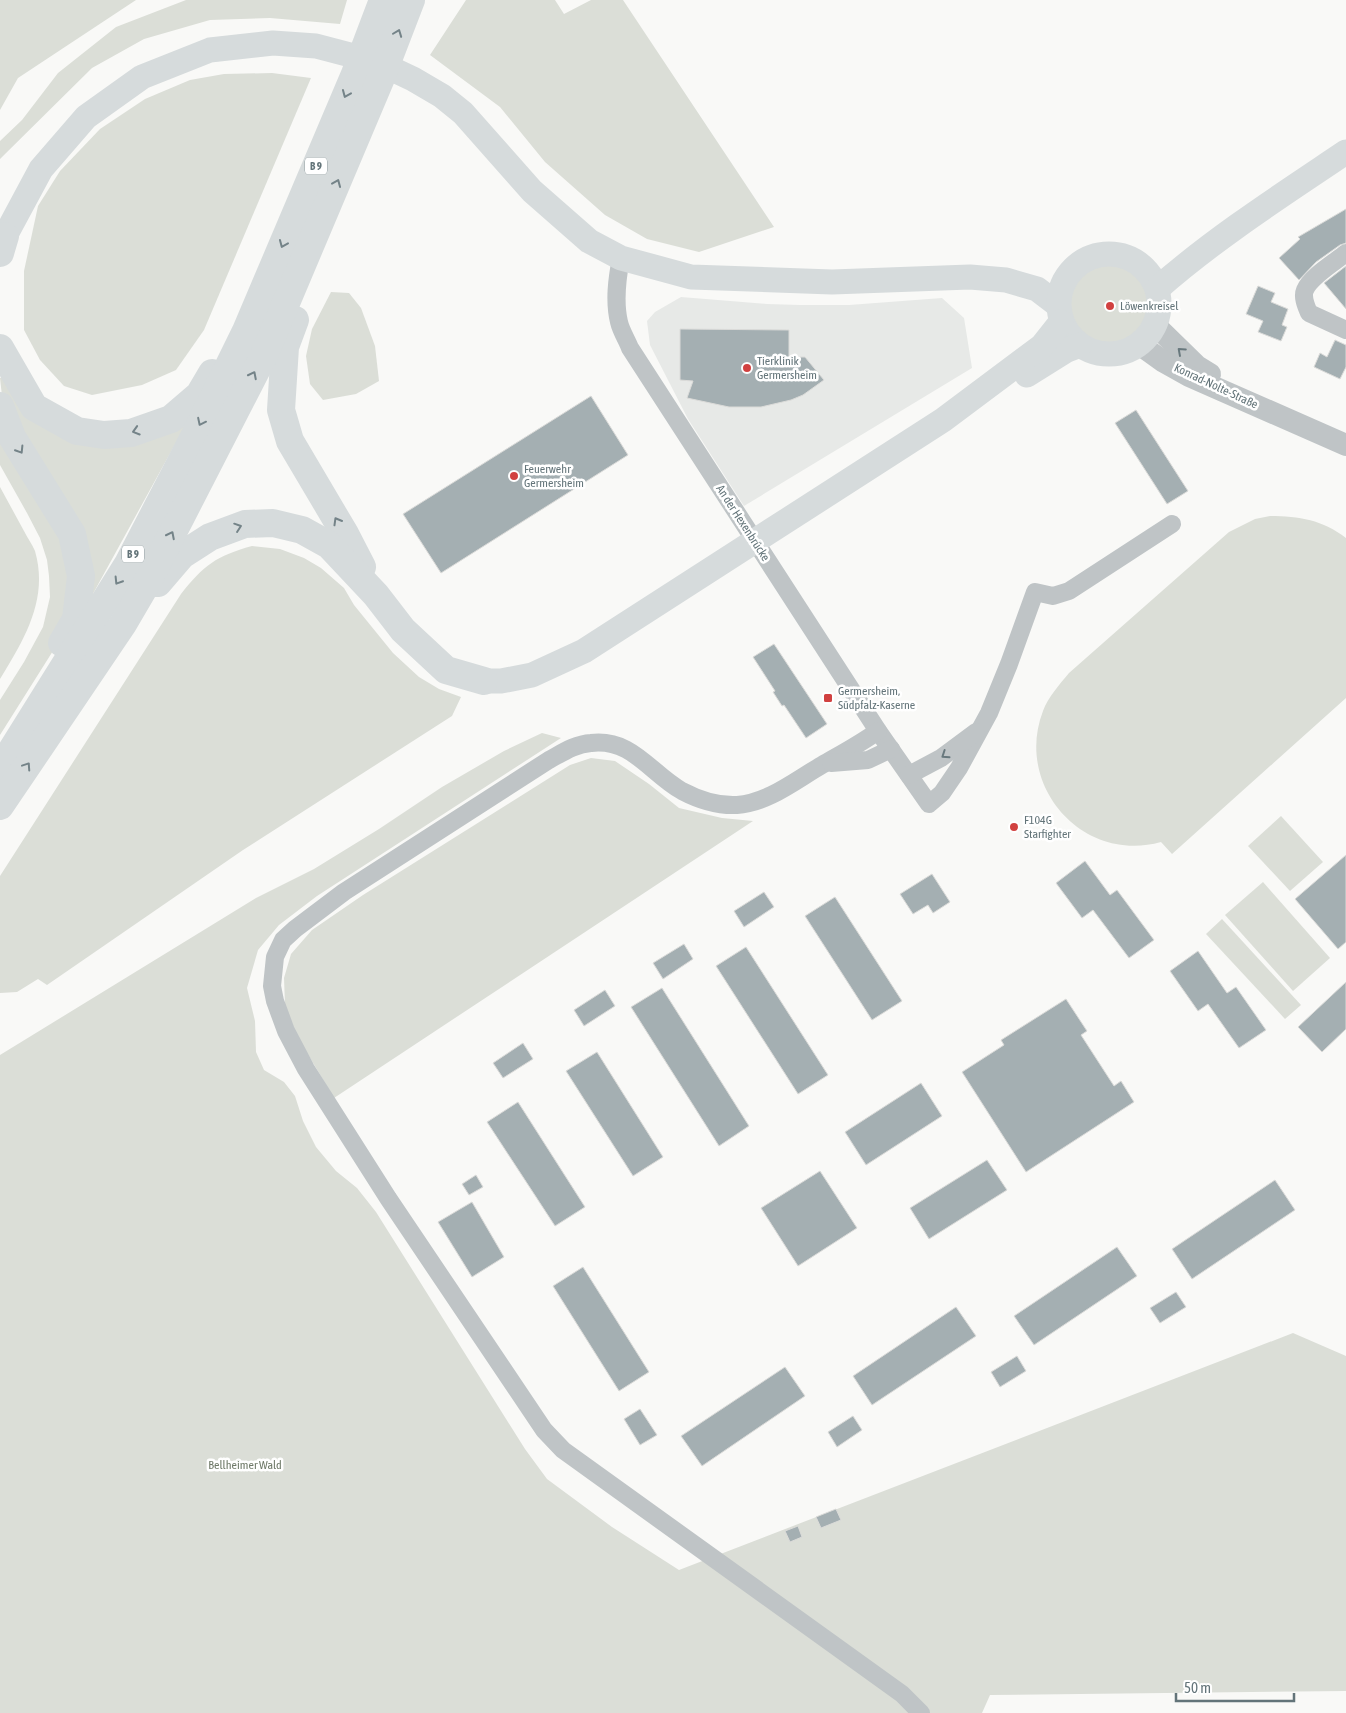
<svg xmlns="http://www.w3.org/2000/svg" width="1346" height="1713" font-family="'Asap Condensed',sans-serif">
<style>
.built{fill:#e7e9e7}
.green{fill:#dbded7}
.building{fill:#a4afb2;stroke:#dbdbd9}
.lines{fill:none;stroke-linecap:round;stroke-linejoin:round}
.minor{stroke:#bfc4c6;stroke-width:18}
.tertiary{stroke:#bfc4c6;stroke-width:22}
.secondary{stroke:#d6dbdc;stroke-width:25}
.trunk{stroke:#d6dbdc;stroke-width:28}
.oneway{stroke:#748388}
.oneway2{stroke:#68787d}
.poi-dot{fill:#d14140;stroke:#fff;stroke-width:2}
.labels{text-anchor:middle;stroke-width:5;stroke-linejoin:round;paint-order:stroke}
.shield{fill:#fff;stroke:#929ea1;stroke-width:1}
.shield-label{font-size:11px;font-weight:bold;fill:#637479}
.poi-label{font-size:12px;fill:#637479;stroke:#fff;text-anchor:start}
.street-label{font-size:12px;fill:#637479;stroke:#fff}
.park-label{font-size:12px;fill:#6d7866;stroke:#fff}
</style>
<rect width="100%" height="100%" fill="#f9f9f7"/>
<path class="built" d="M681,297L767,304L800,305H849L942,298L964,318L972,368L744,506L688,419L650,345L647,321L655,312Z"/>
<g class="green">
<path d="M0,0H136L18,78L0,110Z"/>
<path d="M186,0H347L340,24L270,18L210,20L144,39L92,68L0,159V141L22,120L58,73L116,27Z"/>
<path d="M466,0H555L564,14L591,0H623L774,227L699,252L647,239L605,215L545,162L500,107L430,55Z"/>
<path d="M272,73L311,78L204,330L176,370L142,385L92,395L64,386L40,360L24,330V271L38,206L60,171L100,129L145,99L190,80L224,74Z"/>
<circle cx="1108" cy="305" r="40"/>
<path d="M331,292L349,293L361,308L375,346L379,381L356,394L323,400L310,384L306,356L312,329Z"/>
<path d="M4,377L49,427L190,417L89,601L2,396L0,378Z"/>
<path d="M0,426L70,550L63,635L0,735V700L24,662L43,627L50,597L49,576L47,560L40,538L27,513L0,465Z"/>
<path d="M0,487C8,502 16,516 24,531C27,537 32,544 35,551C49,599 24,640 0,679Z"/>
<path d="M1270,516C1299,516 1323,520 1346,538V698L1172,854L1161,842C1083,864 1014,786 1043,711C1048,697 1060,684 1069,673L1229,532L1255,519Z"/>
<path d="M252,546L280,549L304,558L321,568L344,588L354,605L393,653L419,677L439,689L461,697L452,716L243,850L47,985L38,979L17,992L0,993V876L181,594C204,565 216,556 252,546Z"/>
<path d="M542,733L561,738L317,896L279,925L258,950L247,988L255,1021L256,1052L264,1070L284,1082L295,1096L303,1121L316,1147L336,1171L357,1188L376,1212L525,1449L547,1479L612,1527L679,1570L1293,1333L1346,1356V1691L990,1695L982,1713H0V1055L256,898L314,869L379,829L442,787L504,751Z"/>
<path d="M591,758L615,761L649,784L679,808L722,818L753,821L334,1098L297,1036L285,1005L284,978L291,954L312,930L363,895L570,765Z"/>
<path d="M1281,816L1323,862L1290,891L1248,846Z"/>
<path d="M1263,882L1330,958L1293,991L1225,915Z"/>
<path d="M1222,919L1301,1005L1285,1019L1206,934Z"/>
</g>
<g class="building">
<path d="M1346,209V243L1340,245L1316,262L1299,280L1279,258L1300,239L1298,237Z"/>
<path d="M1346,266V309L1324,283Z"/>
<path d="M1258,286L1275,293L1271,302L1288,309L1282,325L1287,327L1281,341L1258,332L1263,321L1246,314Z"/>
<path d="M680,329L789,330V357H805L824,380L803,395L791,400L761,407H729L687,398L693,381L680,380Z"/>
<path d="M1335,340L1346,345V367L1340,379L1314,367L1320,353L1327,357Z"/>
<path d="M591,396L628,455L441,573L403,514Z"/>
<path d="M1136,410L1188,491L1167,504L1115,423Z"/>
<path d="M774,644L827,724L806,738L784,705L782,706L773,692L775,691L753,657Z"/>
<path d="M1346,855V942L1338,949L1295,899Z"/>
<path d="M1085,861L1110,895L1117,890L1154,940L1129,958L1093,910L1082,918L1056,883Z"/>
<path d="M932,874L950,902L933,913L928,905L913,914L900,894Z"/>
<path d="M764,892L774,907L744,927L734,911Z"/>
<path d="M835,897L902,1001L872,1020L805,916Z"/>
<path d="M684,944L693,959L663,979L653,963Z"/>
<path d="M746,947L828,1075L798,1094L716,966Z"/>
<path d="M1198,951L1227,993L1236,987L1266,1030L1239,1048L1208,1004L1198,1011L1170,971Z"/>
<path d="M1346,982V1029L1322,1052L1298,1027Z"/>
<path d="M662,988L749,1126L719,1146L631,1007Z"/>
<path d="M605,990L615,1006L584,1026L574,1010Z"/>
<path d="M1066,999L1087,1031L1081,1035L1114,1086L1121,1081L1134,1102L1026,1172L962,1072L1004,1045L1001,1040Z"/>
<path d="M523,1043L533,1059L503,1078L493,1063Z"/>
<path d="M597,1052L663,1157L633,1176L566,1071Z"/>
<path d="M921,1083L942,1116L866,1165L845,1132Z"/>
<path d="M518,1102L585,1207L555,1226L487,1122Z"/>
<path d="M987,1160L1007,1190L929,1239L910,1208Z"/>
<path d="M820,1171L857,1228L798,1266L761,1208Z"/>
<path d="M476,1175L483,1187L469,1195L462,1184Z"/>
<path d="M1275,1180L1295,1210L1192,1279L1172,1249Z"/>
<path d="M472,1202L504,1257L472,1277L438,1222Z"/>
<path d="M1117,1247L1137,1276L1034,1345L1014,1316Z"/>
<path d="M583,1267L649,1372L619,1391L553,1286Z"/>
<path d="M1176,1292L1186,1307L1160,1323L1150,1308Z"/>
<path d="M956,1307L976,1336L872,1405L853,1376Z"/>
<path d="M1017,1356L1026,1371L1000,1387L991,1372Z"/>
<path d="M785,1367L805,1396L702,1466L681,1436Z"/>
<path d="M640,1409L657,1435L640,1445L624,1419Z"/>
<path d="M853,1416L862,1430L837,1447L828,1432Z"/>
<path d="M836,1509L841,1520L821,1528L816,1517Z"/>
<path d="M798,1526L802,1537L790,1542L785,1531Z"/>
</g>
<g class="lines">
<g class="minor">
<path d="M1346,253C1335,262 1310,277 1305,290C1302,297 1306,306 1309,313L1346,330"/>
<path d="M621,258C617,279 614,301 619,322C621,331 627,340 630,348L878,731L929,804L942,793L959,768L989,713L1009,664L1035,592L1053,596L1069,591L1172,524"/>
<path d="M878,731C860,744 841,754 822,765C796,780 768,803 737,805C717,806 699,800 682,791C650,773 632,738 591,743C575,744 562,753 549,760L344,892L295,929L283,940L275,957L272,986L275,1001L286,1031L306,1069L388,1198L544,1430L563,1450L902,1694L921,1713"/>
<path d="M831,763L868,760L891,749"/>
<path d="M909,775L941,758L976,732"/>
</g>
<g class="tertiary">
<path d="M1155,325L1197,366L1210,374"/>
<path d="M1139,344L1164,362L1189,376L1346,445"/>
</g>
<g class="secondary">
<path d="M5,236L41,169L86,117L142,77L210,50L273,43L316,46L377,62L413,79L442,96L463,113L532,191L589,241L621,258L691,277L832,282L970,277L1006,280L1037,289L1058,305"/>
<circle cx="1109" cy="304" r="50"/>
<path d="M1157,289C1215,238 1282,195 1346,152"/>
<path d="M1027,375L1067,350L1080,345"/>
<path d="M484,681H501L532,675L584,651L943,420L1042,346L1061,322"/>
</g>
<g class="trunk">
<path d="M0,253L5,236"/>
<path d="M295,320L285,347L281,410L290,441L345,534L362,567"/>
<path d="M0,348L34,407L77,431L104,435L131,433L171,419L199,395L212,373"/>
<path d="M0,406L12,437L72,534L81,576L76,619L62,643"/>
<path d="M158,583L182,555L210,537L245,524L273,523L302,530L329,545L376,595L403,630L446,670L484,681"/>
<path d="M0,769L128,564L195,435L246,331L355,74L383,0"/>
<path d="M0,806L123,624L147,583L264,355L381,78L411,0"/>
</g>
</g>
<defs><path id="oneway-chevron" d="M-2-3.5L2.5 0L-2 3.5" fill="none" stroke-width="1.6" stroke-linecap="round" stroke-linejoin="round" transform="scale(1.25)"/></defs>
<g class="oneway">
<use href="#oneway-chevron" transform="translate(398 33) rotate(-69)"/>
<use href="#oneway-chevron" transform="translate(346 94) rotate(113)"/>
<use href="#oneway-chevron" transform="translate(337 183) rotate(-67)"/>
<use href="#oneway-chevron" transform="translate(283 244) rotate(113)"/>
<use href="#oneway-chevron" transform="translate(253 375) rotate(-63)"/>
<use href="#oneway-chevron" transform="translate(201 422) rotate(116)"/>
<use href="#oneway-chevron" transform="translate(136 431) rotate(163)"/>
<use href="#oneway-chevron" transform="translate(20 450) rotate(58)"/>
<use href="#oneway-chevron" transform="translate(337 521) rotate(-120)"/>
<use href="#oneway-chevron" transform="translate(238 527) rotate(-19)"/>
<use href="#oneway-chevron" transform="translate(171 535) rotate(-63)"/>
<use href="#oneway-chevron" transform="translate(118 581) rotate(122)"/>
<use href="#oneway-chevron" transform="translate(27 766) rotate(-56)"/>
</g>
<g class="oneway2">
<use href="#oneway-chevron" transform="translate(1181 351) rotate(-138)"/>
<use href="#oneway-chevron" transform="translate(945 755) rotate(146)"/>
</g>
<g class="poi-dot">
<circle cx="1110" cy="306" r="5"/>
<circle cx="747" cy="368" r="5"/>
<circle cx="514" cy="476" r="5"/>
<rect x="823" y="693" width="10" height="10" rx="2.5"/>
<circle cx="1014" cy="827" r="5"/>
</g>
<g class="labels">
<g class="shield">
<rect x="305" y="157.5" width="22" height="17" rx="4"/>
<rect x="122" y="545.5" width="22" height="17" rx="4"/>
</g>
<g class="shield-label">
<text x="316" y="170">B 9</text>
<text x="133" y="558">B 9</text>
</g>
<g class="poi-label">
<text x="1120" y="310">Löwenkreisel</text>
<text x="757" y="365">Tierklinik<tspan x="757" dy="14">Germersheim</tspan></text>
<text x="524" y="473">Feuerwehr<tspan x="524" dy="14">Germersheim</tspan></text>
<text x="838" y="695">Germersheim,<tspan x="838" dy="14">Südpfalz-Kaserne</tspan></text>
<text x="1024" y="824">F104G<tspan x="1024" dy="14">Starfighter</tspan></text>
</g>
<g class="street-label">
<text transform="translate(1216 386) rotate(25)" y="4">Konrad-Nolte-Straße</text>
<text transform="translate(743 523) rotate(57)" y="4">An der Hexenbrücke</text>
</g>
<g class="park-label">
<text x="245" y="1469">Bellheimer Wald</text>
</g>
</g>
<path d="M1176 1693v8h118v-8" fill="none" stroke="#637479" stroke-width="2.5"/>
<text x="1184" y="1693" font-size="15" fill="#637479" stroke="#ffffff" stroke-width="4" paint-order="stroke">50 m</text>
</svg>
